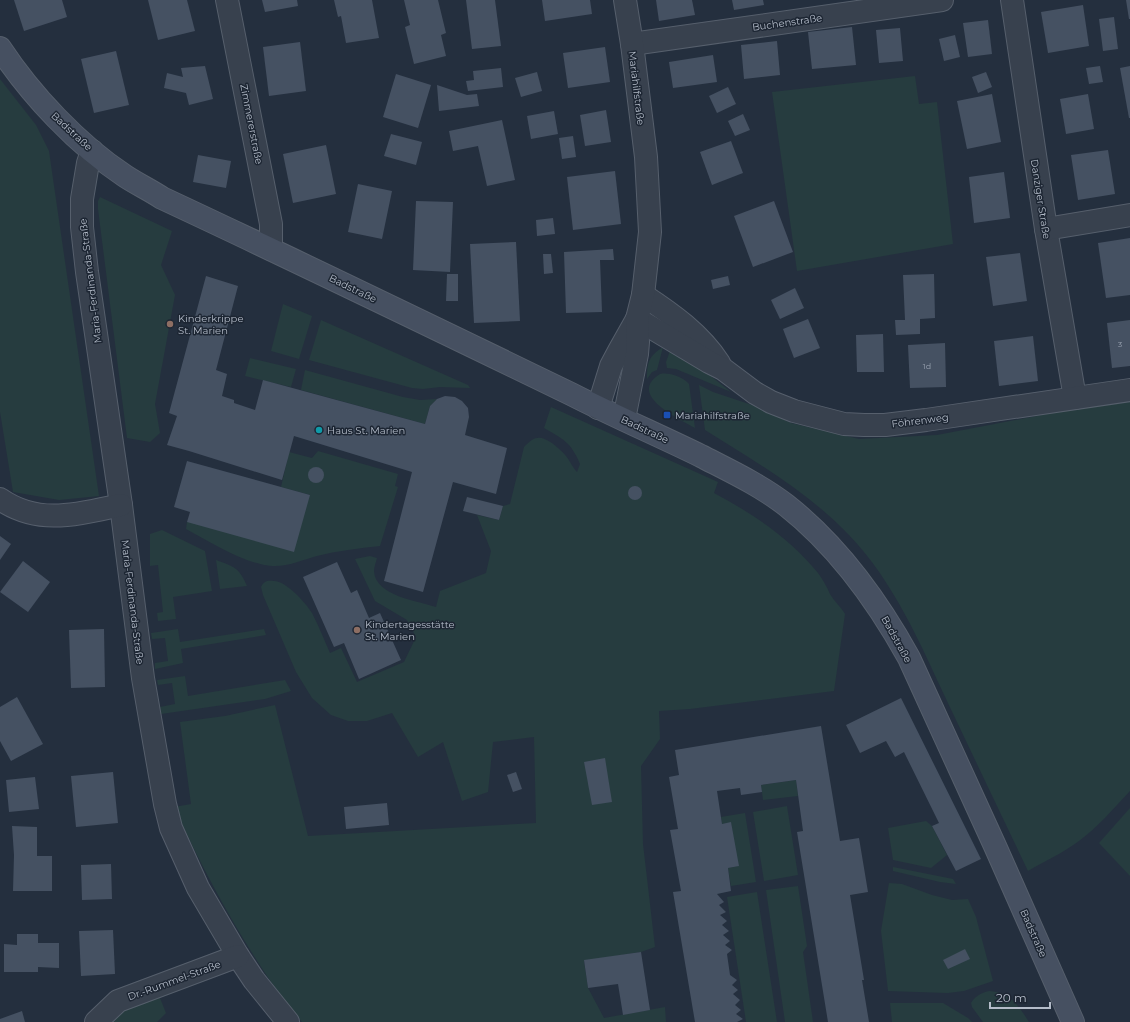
<svg xmlns="http://www.w3.org/2000/svg" width="1130" height="1022" font-family="Montserrat,sans-serif">
<style>
.green{fill:#263c3f}
.building{fill:#455162}
.lines{fill:none;stroke-linecap:round;stroke-linejoin:round}
.minor-casing{stroke:#565f6c;stroke-width:24}
.tertiary-casing{stroke:#565f6c;stroke-width:24}
.secondary-casing{stroke:#565f6c;stroke-width:24}
.minor{stroke:#38414e;stroke-width:22}
.tertiary{stroke:#38414e;stroke-width:22}
.secondary{stroke:#465061;stroke-width:22}
.education-dot{fill:#8d6e63;stroke:#1d2633;stroke-width:1.5}
.transit-dot{fill:#1a4fb4;stroke:#1d2633;stroke-width:1.5}
.culture-dot{fill:#0f9aa8;stroke:#1d2633;stroke-width:1.5}
.labels{text-anchor:middle;stroke-width:3;stroke-linejoin:round;paint-order:stroke}
.number-label{font-size:8px;fill:#98a1af}
.street-label{font-size:10px;fill:#b4bcc9;stroke:#1d2633}
.poi-label{font-size:10px;fill:#b4bcc9;stroke:#1d2633;text-anchor:start}
</style>
<rect width="100%" height="100%" fill="#242f3e"/>
<g class="green">
<path d="M915,76L919,104L937,102L953,244L797,271L772,92Z"/>
<path d="M0,79L36,125L49,151L99,496L59,500L13,492L0,412Z"/>
<path d="M100,197L172,231L161,265L175,295L155,404L160,433L150,442L127,438L98,209V201Z"/>
<path d="M283,304L312,316L299,359L271,351Z"/>
<path d="M321,320L468,385L470,388L440,387L423,389L412,388L309,360Z"/>
<path d="M663,347L657,370L652,372L647,379C647,362 649,356 663,347Z"/>
<path d="M671,348L703,370L731,392L676,369L667,368L666,362Z"/>
<path d="M250,358L296,369L291,387L245,376Z"/>
<path d="M305,370L403,397L420,400L437,399L430,406L425,424L301,390Z"/>
<path d="M660,374C669,372 683,377 689,384L695,428C680,419 626,395 660,374Z"/>
<path d="M699,385L713,392L752,405L791,423L859,439L937,435L1068,410L1130,402V791C1114,808 1098,827 1079,841C1063,853 1045,861 1028,871C1001,814 974,758 947,701C920,643 894,582 849,535C808,492 756,462 705,430Z"/>
<path d="M551,407L718,482L714,493C752,513 791,539 818,573C821,577 824,582 826,586C829,590 829,594 832,597C836,603 841,607 845,614L834,691L690,709L659,711L660,739L641,766L643,844L655,947L641,952L584,961L588,988L604,1018L665,1007L666,1022H302C290,1007 277,992 267,976C231,922 201,866 174,807L191,804L180,722L225,716L275,705L308,836L536,823L534,737L493,742L488,792L462,801L443,742L418,757L392,713L367,721H348L331,715L312,698L296,672L263,595L261,587C264,581 267,580 274,581C286,581 306,603 312,613C319,626 324,640 330,653L341,648L357,682L404,662L416,637L407,620L375,601L355,559L370,556L377,558C376,562 374,567 374,571C375,596 418,601 436,607L440,591L486,573L491,551L477,515L499,520L503,506L510,504L524,447C535,436 539,435 552,443C557,447 562,451 566,456C570,461 573,468 577,472L580,464C571,442 563,439 544,428Z"/>
<path d="M318,451L398,474L395,486L398,487L380,546C359,548 337,551 317,556C302,560 287,567 272,566C245,564 210,542 186,529L187,522L310,495L281,487L289,452L312,458Z"/>
<path d="M162,530L205,551L212,591L173,597L176,619L158,621L157,613L163,612L158,565L150,566V534Z"/>
<path d="M216,560C234,567 239,567 247,586L220,589Z"/>
<path d="M178,629L180,642L264,629L266,635L181,649L183,663L155,669V663L168,661L165,638L152,639L151,633Z"/>
<path d="M185,676L188,696L285,680L291,691L265,699L161,714L160,707L175,704L172,683L158,685L157,680Z"/>
<path d="M796,780L798,796L763,800L761,785Z"/>
<path d="M787,806L798,875L764,881L753,812Z"/>
<path d="M1130,808V876L1099,843Z"/>
<path d="M745,813L756,882L731,886L728,868L738,866L731,823L722,824L721,817Z"/>
<path d="M926,821L932,826L947,855L931,868L893,860L888,828Z"/>
<path d="M893,867L953,879L956,884L940,882L893,871Z"/>
<path d="M889,883L902,884L932,895L952,900L968,899L976,917L993,981L964,991L948,993L888,991L881,931Z"/>
<path d="M798,886L807,946L803,952L813,1022H785L766,890Z"/>
<path d="M757,892L777,1022H746L727,897Z"/>
<path d="M989,991C1010,992 1018,1005 1029,1022H983L972,1007L971,1003C975,996 981,993 989,991Z"/>
<path d="M158,993L166,1013L157,1022H112L129,1006Z"/>
<path d="M890,1003H943L968,1018L972,1022H892Z"/>
</g>
<g class="building">
<path d="M14,0H62L67,17L24,31Z"/>
<path d="M148,0H187L195,31L158,40Z"/>
<path d="M262,0H297L298,6L265,12Z"/>
<path d="M334,0H372L379,38L346,43L341,16L338,17Z"/>
<path d="M404,0H438L446,33L441,35L446,56L414,64L405,27L410,25Z"/>
<path d="M466,0H495L501,46L472,49Z"/>
<path d="M542,0H590L592,14L545,21Z"/>
<path d="M656,0H692L695,15L659,21Z"/>
<path d="M732,0H763L764,5L734,10Z"/>
<path d="M1126,0H1130V19H1129Z"/>
<path d="M1083,5L1089,46L1048,53L1041,12Z"/>
<path d="M1114,17L1118,49L1103,51L1099,19Z"/>
<path d="M988,20L992,54L968,57L963,23Z"/>
<path d="M852,27L856,65L812,69L808,32Z"/>
<path d="M900,28L903,61L879,63L876,30Z"/>
<path d="M955,35L960,57L944,61L939,39Z"/>
<path d="M777,41L780,75L744,79L741,45Z"/>
<path d="M300,42L306,91L269,96L263,47Z"/>
<path d="M605,47L610,82L568,88L563,53Z"/>
<path d="M116,51L129,105L94,113L81,59Z"/>
<path d="M713,55L717,82L673,88L669,62Z"/>
<path d="M205,66L213,99L189,105L186,93L164,88L167,73L183,77L181,68Z"/>
<path d="M1100,66L1103,82L1089,84L1086,68Z"/>
<path d="M1130,66V118H1129L1120,68Z"/>
<path d="M501,68L503,87L468,91L466,81L474,80L473,71Z"/>
<path d="M537,72L542,91L521,97L515,78Z"/>
<path d="M986,72L992,87L978,93L972,77Z"/>
<path d="M396,74L431,85L418,128L383,117Z"/>
<path d="M437,85L467,95L477,94L479,106L439,111Z"/>
<path d="M728,87L736,104L717,113L709,96Z"/>
<path d="M992,94L1001,142L967,149L957,101Z"/>
<path d="M1088,94L1094,129L1066,134L1060,99Z"/>
<path d="M606,110L611,142L585,146L580,115Z"/>
<path d="M554,111L558,134L531,139L527,116Z"/>
<path d="M743,114L750,130L735,136L728,121Z"/>
<path d="M502,120L515,180L487,186L478,146L453,151L449,131Z"/>
<path d="M391,134L422,142L416,165L384,156Z"/>
<path d="M573,136L576,157L562,159L559,138Z"/>
<path d="M731,141L743,173L712,185L700,152Z"/>
<path d="M326,145L336,194L293,203L283,154Z"/>
<path d="M1108,150L1115,194L1078,200L1071,155Z"/>
<path d="M198,155L231,161L226,188L193,182Z"/>
<path d="M615,171L621,224L573,230L567,177Z"/>
<path d="M1004,172L1010,218L974,223L969,177Z"/>
<path d="M358,184L392,191L382,239L348,232Z"/>
<path d="M416,201L453,202L450,272L413,270Z"/>
<path d="M774,201L793,252L753,267L734,216Z"/>
<path d="M553,218L555,234L537,236L536,220Z"/>
<path d="M1130,238V295L1106,298L1098,243Z"/>
<path d="M516,242L520,321L474,323L470,244Z"/>
<path d="M613,249L614,260H600L602,312L566,313L564,252Z"/>
<path d="M1020,253L1027,301L993,306L986,257Z"/>
<path d="M543,254H551L553,273L544,274Z"/>
<path d="M447,274H458V301H446Z"/>
<path d="M934,274L935,318L920,319V334L896,335L895,320H905L903,275Z"/>
<path d="M206,276L238,286L216,370L227,374L222,396L234,400V403L255,410L263,380L425,424L430,406L437,399L445,396L455,397L462,401L468,408L469,417L465,435L507,448L496,494L453,482L423,592L384,581L412,472L294,436L282,480L189,451L167,445L177,416L169,413Z"/>
<path d="M728,276L730,285L713,289L711,280Z"/>
<path d="M795,288L804,308L780,319L771,300Z"/>
<path d="M808,319L820,348L794,358L783,329Z"/>
<path d="M1130,320V366L1112,368L1107,323Z"/>
<path d="M883,334L884,372H857L856,335Z"/>
<path d="M1033,336L1038,381L999,386L994,341Z"/>
<path d="M945,343L946,387L910,388L908,345Z"/>
<path d="M187,461L310,495L294,552L187,522L190,512L174,507Z"/>
<circle cx="316" cy="475" r="8"/>
<circle cx="635" cy="493" r="7"/>
<path d="M467,497L503,506L499,520L463,511Z"/>
<path d="M0,536L11,544L0,560Z"/>
<path d="M23,561L50,582L28,612L0,592Z"/>
<path d="M337,562L351,593L357,590L369,618L380,613L401,660L359,679L344,643L334,647L303,577Z"/>
<path d="M104,629L105,687L71,688L69,630Z"/>
<path d="M17,697L43,744L11,761L0,741V707Z"/>
<path d="M901,698L981,859L956,871L932,826L939,823L904,752L895,757L886,741L860,753L846,725Z"/>
<path d="M821,726L840,841L859,838L868,892L850,895L864,980H862L869,1022H828L797,832L803,831L796,780L761,785L762,792L741,795L740,788L717,791L722,824L731,822L739,866L728,868L731,891L717,894L724,902L719,905L726,912L720,915L727,921L722,925L729,931L723,935L730,941L725,945L732,950L727,954L730,975L737,980L732,985L738,990L733,994L740,1000L735,1005L741,1010L736,1014L743,1019L737,1022H695L673,892L681,891L670,830L678,829L669,777L679,775L675,750Z"/>
<path d="M605,758L612,802L592,805L584,762Z"/>
<path d="M113,772L118,823L76,827L71,776Z"/>
<path d="M516,772L522,789L513,792L507,775Z"/>
<path d="M35,777L39,809L9,812L6,780Z"/>
<path d="M387,803L389,825L346,829L344,807Z"/>
<path d="M12,826L37,827V856H52V891H13L14,855Z"/>
<path d="M111,864L112,899L82,900L81,865Z"/>
<path d="M113,930L115,974L81,976L79,931Z"/>
<path d="M17,934H38V943H59V968L38,967V972H4V944L17,945Z"/>
<path d="M965,949L970,959L948,969L943,960Z"/>
<path d="M641,952L650,1010L623,1015L618,984L588,988L584,960Z"/>
<path d="M22,1011L25,1022H0V1019Z"/>
</g>
<g class="lines">
<defs>
<g id="minor">
<path d="M227,0L271,224V249"/>
<path d="M1012,0L1046,229L1075,398"/>
<path d="M632,44L942,0"/>
<path d="M92,151L88,163L82,199V227L87,272L121,505L143,678L165,804L171,828L198,888L238,956L254,980L288,1022"/>
<path d="M1046,229L1130,215"/>
<path d="M0,499C39,526 78,514 121,505"/>
<path d="M96,1022L118,1001L238,956"/>
</g>
<g id="tertiary">
<path d="M643,295C672,314 700,334 719,363"/>
<path d="M637,319L709,362L723,369L755,393L771,402L794,411L844,424L864,425H885L926,420L1130,390"/>
<path d="M598,408L611,366L619,351L637,319"/>
<path d="M624,419L637,354L638,342L637,319L643,295L650,232L646,157L632,44L625,0"/>
</g>
<path id="secondary" d="M0,48C31,95 78,145 125,176C137,184 150,190 162,198C299,262 435,328 571,394C614,416 658,435 701,456C730,471 760,485 786,505C838,546 877,600 909,658L995,846L1073,1022"/>
</defs>
<use href="#minor" class="minor-casing"/>
<use href="#tertiary" class="tertiary-casing"/>
<use href="#secondary" class="secondary-casing"/>
<use href="#minor" class="minor"/>
<use href="#tertiary" class="tertiary"/>
<use href="#secondary" class="secondary"/>
</g>
<g class="education-dot">
<circle cx="170" cy="324" r="4"/>
<circle cx="357" cy="630" r="4"/>
</g>
<rect class="transit-dot" x="663" y="411" width="8" height="8" rx="2"/>
<circle class="culture-dot" cx="319" cy="430" r="4"/>
<g class="labels">
<g class="number-label">
<text x="1120" y="347">3</text>
<text x="927" y="369">1d</text>
</g>
<g class="street-label">
<text transform="translate(787 22) rotate(-8)" y="4">Buchenstraße</text>
<text transform="translate(637 88) rotate(83)" y="4">Mariahilfstraße</text>
<text transform="translate(252 124) rotate(79)" y="4">Zimmererstraße</text>
<text transform="translate(72 131) rotate(43)" y="4">Badstraße</text>
<text transform="translate(1041 199) rotate(81)" y="4">Danziger Straße</text>
<text transform="translate(90 281) rotate(-97)" y="4">Maria-Ferdinanda-Straße</text>
<text transform="translate(353 288) rotate(26)" y="4">Badstraße</text>
<text transform="translate(920 420) rotate(-7)" y="4">Föhrenweg</text>
<text transform="translate(645 429) rotate(25)" y="4">Badstraße</text>
<text transform="translate(133 602) rotate(83)" y="4">Maria-Ferdinanda-Straße</text>
<text transform="translate(897 639) rotate(61)" y="4">Badstraße</text>
<text transform="translate(1034 933) rotate(66)" y="4">Badstraße</text>
<text transform="translate(174 980) rotate(-20)" y="4">Dr.-Rummel-Straße</text>
</g>
<g class="poi-label">
<text x="178" y="322">Kinderkrippe<tspan x="178" dy="12">St. Marien</tspan></text>
<text x="675" y="419">Mariahilfstraße</text>
<text x="327" y="434">Haus St. Marien</text>
<text x="365" y="628">Kindertagesstätte<tspan x="365" dy="12">St. Marien</tspan></text>
</g>
</g>
<path d="M990 1002v6h60v-6" fill="none" stroke="#b4bcc9" stroke-width="2"/>
<text x="996" y="1002" font-size="12" fill="#b4bcc9" stroke="#1d2633" stroke-width="3" paint-order="stroke">20 m</text>
</svg>
